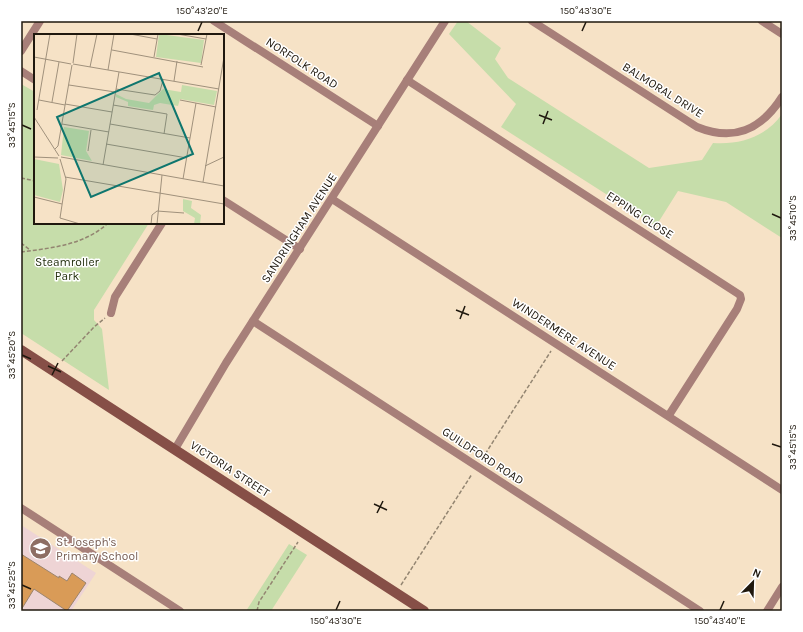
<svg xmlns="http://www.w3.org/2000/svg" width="803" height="632" font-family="Karla,sans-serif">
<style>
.education{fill:#eed4d5}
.green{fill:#c6ddaa}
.building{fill:#d99b57;stroke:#9b846d}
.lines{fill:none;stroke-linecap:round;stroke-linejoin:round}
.path{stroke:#938571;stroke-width:1.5;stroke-dasharray:4 2;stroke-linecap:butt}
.street{stroke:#a77f79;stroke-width:8}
.secondary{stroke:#864f47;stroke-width:10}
.ticks{fill:none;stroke:#1f180e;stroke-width:1.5}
.labels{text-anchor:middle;stroke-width:3;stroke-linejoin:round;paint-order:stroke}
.street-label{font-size:12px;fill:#1f180e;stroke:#fff}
.park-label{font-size:12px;fill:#24310f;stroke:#fff}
.education-label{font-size:12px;fill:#785e54;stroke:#fff;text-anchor:start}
.inset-road{fill:none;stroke:#a0917c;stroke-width:1}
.view{fill:#0f766e;fill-opacity:0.15;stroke:#0f766e;stroke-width:2}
.inset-edge{fill:none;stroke:#1f180e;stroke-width:2}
.neatline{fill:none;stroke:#1f180e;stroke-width:1.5}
.ticks-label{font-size:10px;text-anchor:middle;fill:#1f180e}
</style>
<rect width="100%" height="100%" fill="#f6e2c6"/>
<path class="education" d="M21,525L96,573L71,611H21Z"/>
<g class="green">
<path d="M458,21H466L501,48L495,59L508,78L649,168L702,160L713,143C740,145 766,137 782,114V238L726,202L678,191L656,226L501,127L516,104L449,34Z"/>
<path d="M21,84L35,92V223H149L94,310V320L102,329L109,390L21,333Z"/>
<path d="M289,544L307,555L271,611H246Z"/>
</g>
<path class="building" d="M21,554L59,578V576L67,581L72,573L86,583L67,611L34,589L21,610Z"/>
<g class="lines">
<g class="path">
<path d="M21,178L35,181"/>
<path d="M21,243L30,250"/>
<path d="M21,252C51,248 85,245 108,223"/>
<path d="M62,361L94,327L105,318"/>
<path d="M482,459L551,351"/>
<path d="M401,585L472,474"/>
<path d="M257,611L259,602L298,542"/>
</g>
<g class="street">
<path d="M214,21L378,126"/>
<path d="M532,21L697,127C734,142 761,130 782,97"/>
<path d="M762,21L782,34"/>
<path d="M21,51L40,21"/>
<path d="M21,71L35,80"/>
<path d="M407,80L740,295L741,299L737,309L669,415"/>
<path d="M332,199L782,490"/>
<path d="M223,200L300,249"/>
<path d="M111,313L115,297L162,223"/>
<path d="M253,321L700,611"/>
<path d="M175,449L226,363L445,21"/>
<path d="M21,508L180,611"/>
<path d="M767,611L782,587"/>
</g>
<path class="secondary" d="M21,350L424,611"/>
</g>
<path class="ticks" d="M198,31L202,22M582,31L586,22M539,115L552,120M543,124L548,111M22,125L31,129M772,214L781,218M456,310L469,315M460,319L465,306M22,355L31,359M48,366L61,372M52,375L58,363M772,444L781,447M374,504L387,510M377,513L383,501M22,585L31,589M336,610L340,601M720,610L724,601"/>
<defs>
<symbol id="school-disc" viewBox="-11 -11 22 22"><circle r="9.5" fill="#8d6e63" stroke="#fff"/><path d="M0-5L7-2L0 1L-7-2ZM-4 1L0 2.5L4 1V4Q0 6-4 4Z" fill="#fff"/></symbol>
</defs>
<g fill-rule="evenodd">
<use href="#school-disc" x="28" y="536" width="25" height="25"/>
</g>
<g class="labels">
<g class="street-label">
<text transform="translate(302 63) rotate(33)" y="4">NORFOLK ROAD</text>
<text transform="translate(663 90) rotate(32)" y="4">BALMORAL DRIVE</text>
<text transform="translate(640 215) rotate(33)" y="4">EPPING CLOSE</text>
<text transform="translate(299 228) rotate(-57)" y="4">SANDRINGHAM AVENUE</text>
<text transform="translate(564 334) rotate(33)" y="4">WINDERMERE AVENUE</text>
<text transform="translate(483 456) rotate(33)" y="4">GUILDFORD ROAD</text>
<text transform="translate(230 469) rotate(33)" y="4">VICTORIA STREET</text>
</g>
<g class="park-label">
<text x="67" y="266">Steamroller<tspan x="67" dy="14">Park</tspan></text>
</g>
<g class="education-label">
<text x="56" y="546">St Joseph's<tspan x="56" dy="14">Primary School</tspan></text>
</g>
</g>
<g transform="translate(34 34)">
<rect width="190" height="190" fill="#f6e2c6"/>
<path d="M125,0L170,6L167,29L122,23ZM148,51L183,57L180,71L146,65L144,72L126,69L120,71L119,76L94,72V68L82,63V60L92,65L115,69L129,55L147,58ZM30,93L55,97L52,117L58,127L27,121ZM0,125L25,130L29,156L26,168L0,161ZM149,165L158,167L157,174L167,181L166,190H160L161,184L149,177Z" fill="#c6ddaa"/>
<path class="inset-road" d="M96,0L123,5M143,0L172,5M78,16L169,33M0,23L37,30M120,23L124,0M39,29L43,0M39,30L185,55M167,31L173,0M56,33L63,0M74,36L80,0M140,47L143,27M35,51L81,58M82,55L121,61L126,57L129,46M5,66L31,71M146,66L182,73M18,68L25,28M31,70L78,78M79,71L133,80L130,100M3,76L16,0M0,83L25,122M28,90L75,98M76,90L156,104M72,110L153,124M21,115L24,112L38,31M54,117L57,96M0,123L24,124M27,123L190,152M26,125L32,145L26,184L46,190M69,131L85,38M171,132L190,123M31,143L190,170M149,145L162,69M169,148L190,23M0,163L28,170M123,177L150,179M117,190L118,181L123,177M123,190L128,141"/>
<path class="view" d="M125,39L159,120L57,163L23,83Z"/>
<rect width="190" height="190" class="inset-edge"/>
</g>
<rect width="803" height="632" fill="none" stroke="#ffffff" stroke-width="44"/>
<g transform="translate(753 582) rotate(23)" stroke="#ffffff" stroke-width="3" paint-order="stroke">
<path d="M0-3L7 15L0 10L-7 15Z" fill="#1f180e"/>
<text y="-6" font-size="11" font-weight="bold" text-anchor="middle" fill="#1f180e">N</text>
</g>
<rect x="22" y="22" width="759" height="588" class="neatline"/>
<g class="ticks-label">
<text x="202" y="14">150°43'20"E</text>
<text x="586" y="14">150°43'30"E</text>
<text transform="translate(11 125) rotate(-90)" y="4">33°45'15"S</text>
<text transform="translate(792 218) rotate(-90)" y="4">33°45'10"S</text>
<text transform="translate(11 355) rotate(-90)" y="4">33°45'20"S</text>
<text transform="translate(792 447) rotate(-90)" y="4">33°45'15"S</text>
<text transform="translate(11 585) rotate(-90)" y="4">33°45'25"S</text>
<text x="336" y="624">150°43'30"E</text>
<text x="720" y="624">150°43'40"E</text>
</g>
</svg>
